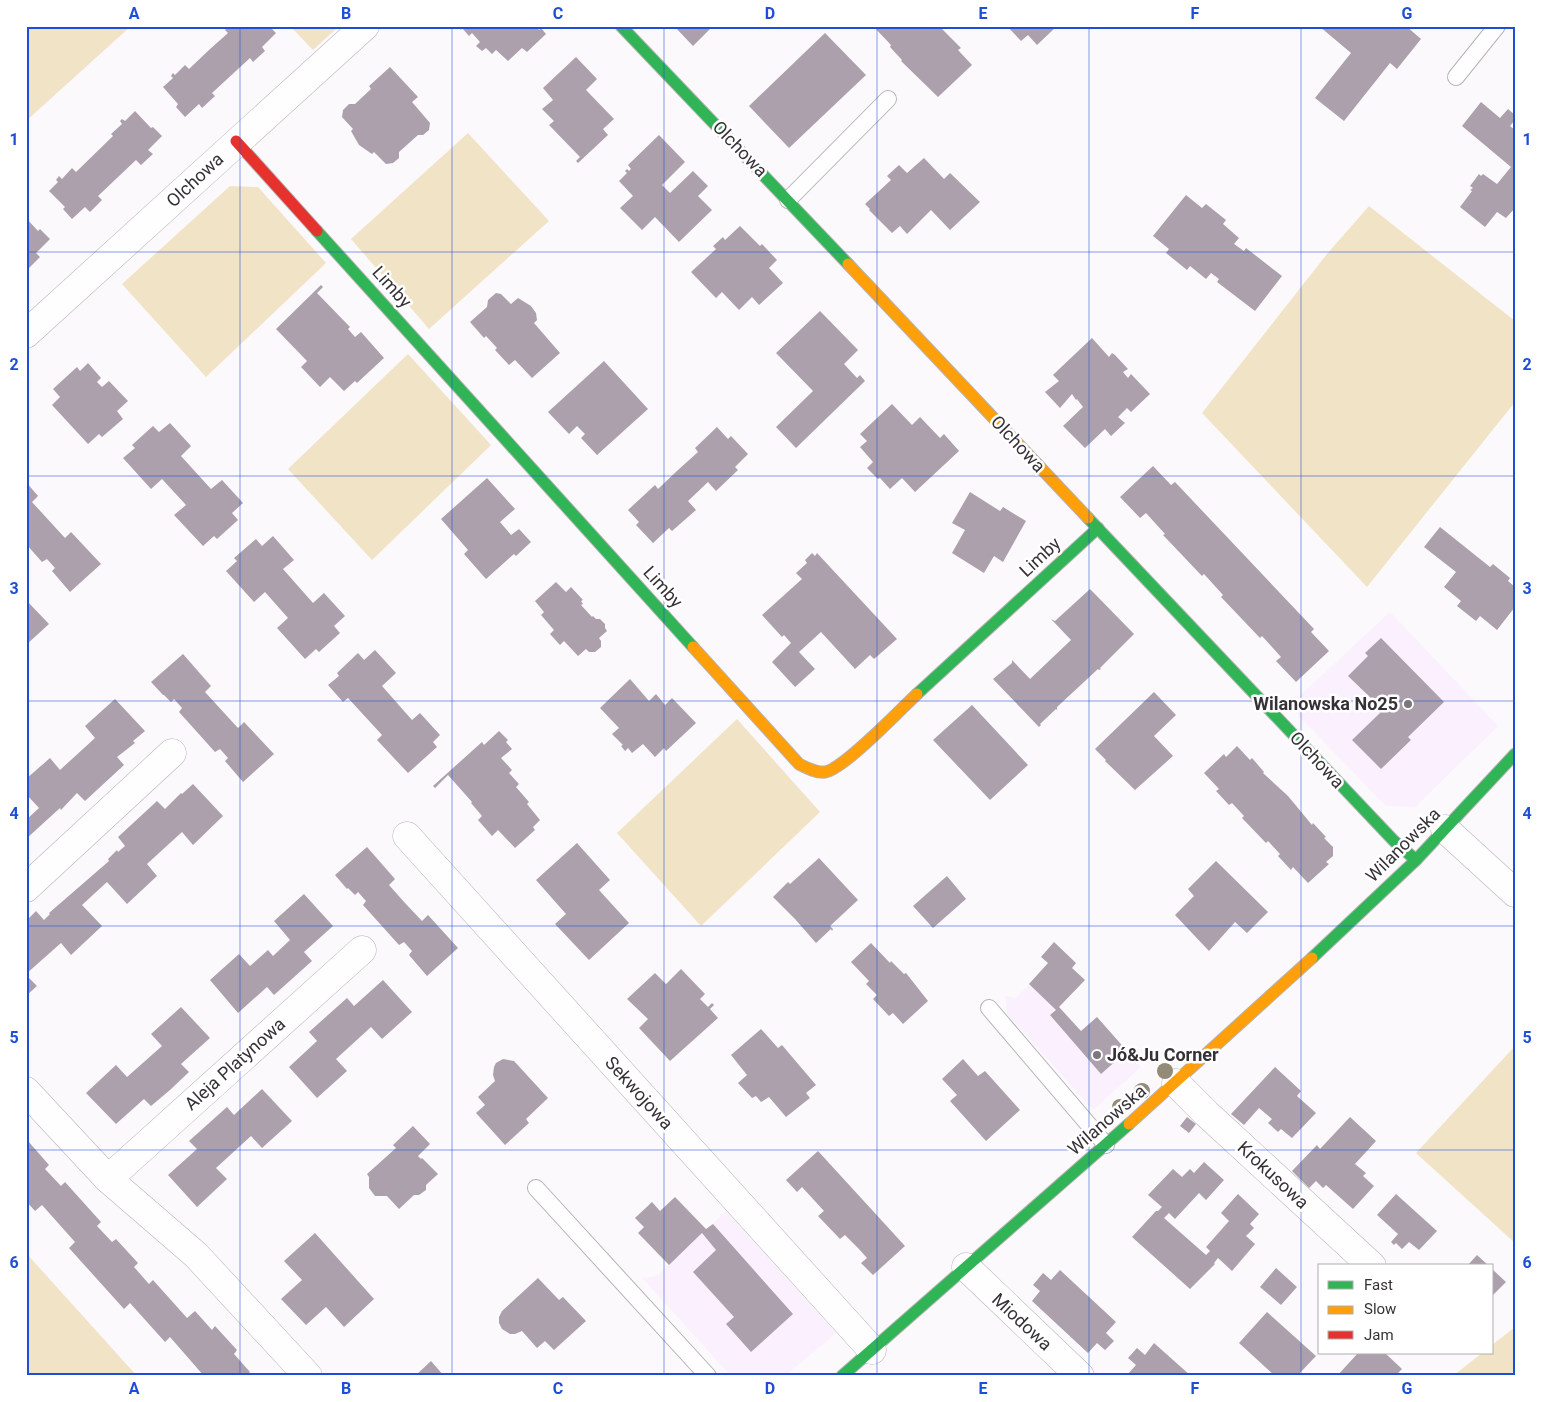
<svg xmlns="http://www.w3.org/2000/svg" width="1541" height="1402" font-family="Roboto,sans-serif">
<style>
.built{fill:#fbf0fd}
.green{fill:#f1e3c5}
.building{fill:#aca0ad}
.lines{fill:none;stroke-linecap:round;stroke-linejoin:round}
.lane-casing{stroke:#b6b3b7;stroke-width:18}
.street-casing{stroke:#b6b3b7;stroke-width:29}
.fast-casing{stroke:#b6b3b7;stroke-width:13}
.slow-casing{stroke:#b6b3b7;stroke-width:13}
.jam-casing{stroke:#b6b3b7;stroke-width:13}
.lane{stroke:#fffeff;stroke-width:16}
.street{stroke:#fffeff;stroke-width:28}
.fast{stroke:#30b455;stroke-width:11}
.slow{stroke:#ff9f0a;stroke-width:11}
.jam{stroke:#e5322d;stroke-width:11}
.tree{fill:#938a77}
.grid{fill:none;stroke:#1d4ed8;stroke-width:1;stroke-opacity:0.55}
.poi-dot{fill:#7b777c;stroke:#fff;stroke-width:2}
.labels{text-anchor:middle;stroke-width:5;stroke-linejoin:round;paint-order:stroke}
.street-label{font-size:18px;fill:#363136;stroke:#fff}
.poi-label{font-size:18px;font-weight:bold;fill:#363136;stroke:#fff;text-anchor:end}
.neatline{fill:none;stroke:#1d4ed8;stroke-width:2}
.grid-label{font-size:16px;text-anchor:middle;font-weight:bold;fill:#1d4ed8}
</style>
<rect width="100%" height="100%" fill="#fcf9fd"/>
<g class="built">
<path d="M1390,612L1498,726L1415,807L1386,806L1289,706Z"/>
<path d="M1029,984L1081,1031L1097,1017L1141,1067L1093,1110L1007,1014L1005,996L1016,998Z"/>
<path d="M726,1211L836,1333L785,1376H731L642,1278L652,1277L659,1274Z"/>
</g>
<g class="green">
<path d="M26,26H131L26,121Z"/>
<path d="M290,26H339L313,50Z"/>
<path d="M468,133L549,221L429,329L351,239Z"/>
<path d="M230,186L258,187L326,263L206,377L122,284Z"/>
<path d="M1369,206L1515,321V402L1367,587L1202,413L1327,254Z"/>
<path d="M408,354L491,445L372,560L288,469Z"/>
<path d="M737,719L820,812L701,926L617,833Z"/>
<path d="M1515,1046V1243L1416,1153Z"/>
<path d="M26,1253L137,1376H26Z"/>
<path d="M1515,1327V1376H1453L1482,1353H1492V1345Z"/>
</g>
<g class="building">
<path d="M229,26H269L276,33L262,47L265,51L253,62L250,58L212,93L215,96L202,108L199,104L185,117L176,107L178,104L163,87L173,78L171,76L173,73L175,75L185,65L189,69L209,50L228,33L225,30Z"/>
<path d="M458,26H536L539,30L541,28L546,34L527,52L522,48L508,61L496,50L492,54L486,48L482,51L476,46L480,42L472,33L469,36L462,28L461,30Z"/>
<path d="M674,26H713L693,46Z"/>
<path d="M873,26H935L938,29L940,27L961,48L958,50L972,65L938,97L901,61L902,60L890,47L891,45Z"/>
<path d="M1007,26H1057L1037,45L1028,35L1021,41Z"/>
<path d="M1319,26H1406L1421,39L1397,69L1390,63L1344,121L1315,98L1351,53Z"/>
<path d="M825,33L866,75L789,148L749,106Z"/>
<path d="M576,57L597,79L586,90L614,119L603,129L608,135L578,163L576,161L580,157L549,125L554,121L542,109L553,100L543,88Z"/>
<path d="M390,67L418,97L412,102L430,123L429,130L423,135H418L399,152V158L393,163L386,164L374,152L372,154L359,145L351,131L353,129L342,117L343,110L349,104H355L371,89L369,86Z"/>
<path d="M1481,102L1500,118L1508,109L1515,115V120L1510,126L1515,130V208L1506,218L1497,212L1485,227L1460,207L1472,191L1470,190L1473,188L1470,186L1479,174L1481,176L1483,174L1497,184L1511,167L1462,126Z"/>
<path d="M135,111L151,128L153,127L162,136L148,150L153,154L141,165L136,160L98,196L102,200L90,212L85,207L72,219L63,209L65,207L49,191L58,182L56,180L59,176L62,179L72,168L76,172L113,136L111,134L122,124L120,121L122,119L125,121Z"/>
<path d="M659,135L685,162L662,185L670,193L693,171L708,186L698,196L712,210L679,242L655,217L642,230L620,208L633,196L619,181L627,173L625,171L627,169L629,171L631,169L628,165Z"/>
<path d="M924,158L944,179L950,173L980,202L950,230L931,210L907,234L900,226L892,233L869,210L870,209L865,204L891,180L887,176L899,165L907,173Z"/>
<path d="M1186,195L1202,208L1206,204L1226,220L1223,224L1239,238L1234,244L1244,251L1246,248L1282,276L1255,311L1217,282L1219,279L1211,273L1206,279L1190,266L1187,270L1166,253L1169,249L1153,236Z"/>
<path d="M26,218L38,231L40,229L50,239L36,253L40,257L28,269L26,267Z"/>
<path d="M740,226L760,246L762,244L777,260L769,268L783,283L759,305L752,297L739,310L722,292L716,298L691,272L716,249L713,246L723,237L725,240Z"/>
<path d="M321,285L323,287L317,293L350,327L348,329L355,337L361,332L384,358L357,383L355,381L344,391L330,377L320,387L301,367L307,361L276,329Z"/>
<path d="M496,293L501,294L511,304L518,298L531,306L536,313L537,320L534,323L560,353L532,378L515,360L509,365L495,350L497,348L486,336L484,338L470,322L487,307L488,300Z"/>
<path d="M820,311L858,350L844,364L857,378L860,375L865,381L796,448L776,427L813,391L776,353Z"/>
<path d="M1092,338L1109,357L1112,353L1115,355L1128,369L1123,372L1128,378L1131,374L1150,394L1131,412L1127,408L1118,417L1125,423L1111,436L1105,429L1085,448L1063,426L1083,407L1077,399L1076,400L1072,394L1060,408L1045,392L1059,381L1053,375L1055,373Z"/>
<path d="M604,361L648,409L597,455L581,438L585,434L577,426L569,434L548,412Z"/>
<path d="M88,363L101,378L97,382L102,387L109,381L128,401L117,411L123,419L102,437L99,434L88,444L52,405L60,397L53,389L77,367L80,371Z"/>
<path d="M892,404L912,425L920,417L940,438L944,434L959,451L915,492L902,478L890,489L880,478L878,479L867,468L873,462L860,447L867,441L860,434Z"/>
<path d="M170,423L191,446L181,456L211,489L222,480L243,503L232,513L238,520L217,539L214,536L203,546L174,515L186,505L162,479L151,489L123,458L135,448L132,445L153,426L159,432Z"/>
<path d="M717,427L728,439L731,436L748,454L735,467L738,470L716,491L708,482L688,501L696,510L672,531L669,528L653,543L636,525L639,522L628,510L655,485L658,489L678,470L698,452L695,448Z"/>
<path d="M1153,466L1171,485L1175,482L1314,629L1311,632L1329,651L1296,682L1276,661L1281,657L1262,636L1260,638L1221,597L1223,595L1204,574L1202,576L1163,535L1165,534L1146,513L1140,518L1120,497Z"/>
<path d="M487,478L515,509L500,522L511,535L519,529L531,542L516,556L514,554L486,579L464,554L468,550L441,519Z"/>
<path d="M26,482L38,496L32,502L65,538L71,532L101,564L70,592L52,571L55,568L47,559L42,562L26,544Z"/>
<path d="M970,492L1000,511L1003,507L1026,521L1003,562L994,556L984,573L952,553L965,530L952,523Z"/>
<path d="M1440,527L1490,567L1493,564L1510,578L1508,581L1515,587V607L1497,630L1480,616L1476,621L1457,606L1461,601L1444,587L1456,572L1424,547Z"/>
<path d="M273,536L294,560L283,569L313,603L324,593L345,616L334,626L340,633L319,652L316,649L305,659L277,628L288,618L265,592L254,602L226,571L237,561L234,558L256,539L262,546Z"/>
<path d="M812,553L815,556L817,553L897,639L874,659L870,655L855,669L821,632L799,652L815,669L795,687L772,662L791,643L784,635L782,637L762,615L802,579L796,573L807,563L805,560Z"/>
<path d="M556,582L566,592L571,587L583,600L581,601L583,604L581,605L592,617L593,616L596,619H600L605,624V628L607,631L599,638L601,641V647L595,652H589L586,649L578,656L564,641L560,645L550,634L554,630L541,615L544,612L535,601Z"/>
<path d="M1090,589L1134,634L1100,668L1101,669L1099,670L1098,669L1057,707V710L1056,709L1040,724L1041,725L1039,727L993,679L1012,663V660L1030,679L1071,640L1051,619L1055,621Z"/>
<path d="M26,600L49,624L26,645Z"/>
<path d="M1381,638L1444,702L1408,737L1411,740L1381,769L1352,740L1380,713L1372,705L1375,702L1348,676L1368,656L1365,653Z"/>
<path d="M375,650L396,673L382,686L412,720L420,713L440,735L433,742L437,747L408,773L377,740L382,735L348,698L343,702L328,685L339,676L337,673L358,653L364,660Z"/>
<path d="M183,654L211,686L205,692L238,728L244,722L274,754L243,782L225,761L228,758L220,749L215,752L179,712L182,708L174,699L171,702L164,695H163L151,682Z"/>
<path d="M630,679L649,701L656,694L665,705L672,698L696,723L666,751L664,748L655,757L643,744L632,753L628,748L625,751L621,746L623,745L612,734L619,728L600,708Z"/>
<path d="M1154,692L1176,715L1154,736L1173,756L1135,790L1105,761L1106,760L1095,749Z"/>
<path d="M115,699L145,731L133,741L135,743L117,757L124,765L85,801L77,793L61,810L60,808L26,839V820L39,808L26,794V779L50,758L60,770L95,738L85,726Z"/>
<path d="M972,705L1028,765L990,800L933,740Z"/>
<path d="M499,731L508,740L506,742L512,749L501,758L512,770L509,773L519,784L516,787L529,802L527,804L540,820L533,827L535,830L515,848L498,830L492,836L478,820L482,816L471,803L472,802L448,775L435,788L433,786L482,742L484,745Z"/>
<path d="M1237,746L1250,760L1252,758L1264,772L1263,773L1288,796L1312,825L1313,823L1326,837L1324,838L1333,847V856L1326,862L1329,864L1308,883L1293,867L1291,870L1278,856L1280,854L1268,841L1266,843L1242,818L1244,816L1232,803L1229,805L1216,791L1219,789L1204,773L1224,754L1226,757Z"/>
<path d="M193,784L223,816L193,845L182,832L147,864L157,876L127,904L107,882L82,905L102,926L71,955L61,943L26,974V921L36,911L44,920L50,914L49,913L109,861L108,859L117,850L118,852L125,846L118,837L157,801L165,809L181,793L182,794Z"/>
<path d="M577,843L610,880L599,890L629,923L589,960L555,924L566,914L536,880Z"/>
<path d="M367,847L395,879L389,885L405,903L422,921L428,915L458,948L427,976L409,955L412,951L404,942L399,945L363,905L366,901L358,892L355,895L348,888L347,889L335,875Z"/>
<path d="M819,858L858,900L830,926L833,929L832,931L831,929L816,943L795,919L773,897L788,882L790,884Z"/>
<path d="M1216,861L1268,912L1247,933L1235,922L1209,951L1175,915L1194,896L1188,889Z"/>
<path d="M947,876L966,899L933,928L913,906Z"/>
<path d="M304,894L333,926L304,952L312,961L274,995L267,987L238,1013L210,980L239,954L250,966L268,950L273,956L290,940L274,921Z"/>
<path d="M1054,942L1076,963L1072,968L1085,980L1059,1007L1081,1031L1097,1017L1127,1051L1101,1074L1050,1015L1056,1010L1029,984L1048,963L1041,957Z"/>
<path d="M871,943L890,963L891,961L904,974L906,973L928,1001L903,1024L893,1013L889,1016L873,999L877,995L866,984L869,981L851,962Z"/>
<path d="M681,969L705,994L700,999L708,1007L712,1003L714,1005L710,1009L718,1018L670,1061L639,1028L648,1019L627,999L655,973L666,984Z"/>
<path d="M26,975L37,986L26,996Z"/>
<path d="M383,980L412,1012L382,1039L371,1027L336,1059L347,1071L317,1098L289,1067L317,1041L309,1032L347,998L354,1006Z"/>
<path d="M181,1007L210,1038L181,1064L189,1072L170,1090L151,1106L144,1099L116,1124L86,1093L116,1065L127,1077L162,1046L151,1034Z"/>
<path d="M761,1029L778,1048L782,1045L816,1085L806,1093L810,1098L786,1117L769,1097L761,1102L756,1096L752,1098L738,1083L747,1075L731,1055Z"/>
<path d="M503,1059L514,1061L548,1098L526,1119L529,1123L505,1145L476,1113L485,1105L478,1097L495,1081L493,1075L494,1067L496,1063Z"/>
<path d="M963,1059L978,1076L985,1071L1020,1110L986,1141L950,1101L957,1095L942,1079Z"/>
<path d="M1275,1067L1301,1091L1297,1096L1316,1113L1292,1138L1281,1129L1278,1132L1268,1123L1272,1119L1259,1108L1244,1125L1231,1114Z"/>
<path d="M262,1089L292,1121L262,1148L251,1136L216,1168L227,1179L197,1207L168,1175L197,1149L189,1141L227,1107L234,1115Z"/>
<path d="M1187,1117L1196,1124L1189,1133L1180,1126Z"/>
<path d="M1350,1117L1376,1141L1355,1164L1366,1173L1363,1176L1374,1186L1353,1209L1326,1185L1323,1188L1316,1181L1309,1188L1292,1171L1317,1145L1320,1149Z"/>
<path d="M413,1126L430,1144L418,1156L421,1159L422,1158L438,1174L426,1185V1190L419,1195H414L399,1209L387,1196H375L369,1188V1177L367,1174L396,1148L393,1145Z"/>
<path d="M28,1141L49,1165L45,1169L61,1186L65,1182L101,1222L97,1226L112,1242L116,1239L138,1263L134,1267L149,1284L153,1280L187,1318L195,1311L212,1330L215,1326L237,1350L234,1354L250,1372L248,1374L250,1376H204L170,1337L165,1342L130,1303L124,1309L69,1248L75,1242L42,1205L35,1211L26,1201Z"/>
<path d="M818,1151L905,1246L873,1275L861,1263L867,1258L858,1248L845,1235L840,1239L818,1216L824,1211L802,1187L797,1192L786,1180Z"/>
<path d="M1204,1162L1224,1180L1206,1200L1199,1193L1175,1219L1169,1213L1164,1218L1206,1255L1210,1251L1206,1247L1229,1221L1221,1213L1238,1194L1259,1214L1250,1224L1254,1228L1246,1236L1255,1244L1232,1271L1218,1258L1214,1263L1215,1264L1190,1289L1132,1237L1156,1211H1158L1162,1207L1148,1195L1173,1169L1182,1177L1190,1169L1194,1173Z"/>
<path d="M1396,1194L1437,1231L1419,1250L1409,1242L1402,1249L1396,1243L1394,1245L1391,1242L1398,1234L1377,1215Z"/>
<path d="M675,1197L706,1229L713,1224L793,1314L751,1352L726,1324L734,1317L693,1272L716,1250L702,1233L669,1265L638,1233L644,1227L635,1218L652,1202L660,1211Z"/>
<path d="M315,1233L374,1299L344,1327L326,1307L306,1325L281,1299L302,1280L284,1261Z"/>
<path d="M1477,1255L1489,1266H1467Z"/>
<path d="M1276,1268L1297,1287L1281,1305L1260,1287Z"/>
<path d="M1492,1269L1506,1282L1492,1296Z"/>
<path d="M1060,1270L1116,1322L1106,1333L1114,1341L1105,1350L1097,1343L1088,1353L1032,1301L1040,1291L1033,1285L1043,1273L1051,1280Z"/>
<path d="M538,1278L559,1300L563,1297L586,1321L554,1350L545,1341L537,1348L522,1331L515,1334H510L502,1329L499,1323V1317L502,1311Z"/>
<path d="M1267,1312L1316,1356L1297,1376H1275L1239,1343Z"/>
<path d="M1154,1343L1191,1376H1126L1136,1365L1128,1358L1137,1348L1145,1355Z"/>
<path d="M1358,1353H1385L1402,1369L1395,1376H1337Z"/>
<path d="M431,1361L444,1376H415Z"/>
</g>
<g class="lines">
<defs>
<g id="lane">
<path d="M1456,77L1497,26"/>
<path d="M788,200L888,99"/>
<path d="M989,1008L1106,1145"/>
<path d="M536,1188L708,1376"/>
</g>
<g id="street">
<path d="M26,334L365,26"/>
<path d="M1445,829L1515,893"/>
<path d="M407,836L872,1350"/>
<path d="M26,888L172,753"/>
<path d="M1176,1083L1207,1114L1372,1266"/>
<path d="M26,1091L108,1179L196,1255L308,1376"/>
<path d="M108,1179L362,950"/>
<path d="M966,1267L1080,1376"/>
</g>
<g id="fast">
<path d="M621,26L848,264"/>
<path d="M317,231L693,647"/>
<path d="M1088,518L1394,841L1416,860"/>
<path d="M917,694L1098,528"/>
<path d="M1312,958L1416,860L1515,754"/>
<path d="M842,1376L1129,1124"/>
</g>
<g id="slow">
<path d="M848,264L1088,518"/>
<path d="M693,647L799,764C807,768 816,773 825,772C844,769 900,710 917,694"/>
<path d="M1129,1124L1312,958"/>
</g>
<path id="jam" d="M236,141L317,231"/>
</defs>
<use href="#lane" class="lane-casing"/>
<use href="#street" class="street-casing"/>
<use href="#fast" class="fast-casing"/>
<use href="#slow" class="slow-casing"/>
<use href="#jam" class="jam-casing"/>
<use href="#lane" class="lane"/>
<use href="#street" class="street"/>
<use href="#fast" class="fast"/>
<use href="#slow" class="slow"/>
<use href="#jam" class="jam"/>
</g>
<g class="tree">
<circle cx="1165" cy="1071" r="8"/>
<circle cx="1142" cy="1091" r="8"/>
<circle cx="1120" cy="1107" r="8"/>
</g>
<path class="grid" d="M240,26V1376M452,26V1376M664,26V1376M877,26V1376M1089,26V1376M1301,26V1376M26,252H1515M26,476H1515M26,701H1515M26,926H1515M26,1150H1515"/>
<g class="poi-dot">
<circle cx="1408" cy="704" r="5"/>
<circle cx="1097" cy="1055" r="5"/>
</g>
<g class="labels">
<g class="street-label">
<text transform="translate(740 149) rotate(46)" y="6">Olchowa</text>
<text transform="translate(195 180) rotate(-43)" y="6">Olchowa</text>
<text transform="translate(392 287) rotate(48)" y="6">Limby</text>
<text transform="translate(1018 444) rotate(47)" y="6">Olchowa</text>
<text transform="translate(1040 557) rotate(-43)" y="6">Limby</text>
<text transform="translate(663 587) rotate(48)" y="6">Limby</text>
<text transform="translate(1317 760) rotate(47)" y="6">Olchowa</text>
<text transform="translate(1403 845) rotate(-45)" y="6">Wilanowska</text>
<text transform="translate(235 1064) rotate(-42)" y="6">Aleja Platynowa</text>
<text transform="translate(639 1093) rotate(48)" y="6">Sekwojowa</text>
<text transform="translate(1107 1120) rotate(-41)" y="6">Wilanowska</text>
<text transform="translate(1273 1175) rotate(43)" y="6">Krokusowa</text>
<text transform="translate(1022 1322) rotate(43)" y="6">Miodowa</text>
</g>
<g class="poi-label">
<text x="1398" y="710">Wilanowska No25</text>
<text x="1107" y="1061" text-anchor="start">Jó&amp;Ju Corner</text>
</g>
</g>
<rect width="1541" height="1402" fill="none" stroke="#ffffff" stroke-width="55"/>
<rect x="1318" y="1264" width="175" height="90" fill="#ffffff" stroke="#afadaf"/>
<rect x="1328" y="1281" width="25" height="8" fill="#30b455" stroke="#afadaf"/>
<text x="1364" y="1290" font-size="15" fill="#363136">Fast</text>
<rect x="1328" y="1306" width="25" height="8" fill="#ff9f0a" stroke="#afadaf"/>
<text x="1364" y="1314" font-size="15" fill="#363136">Slow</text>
<rect x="1328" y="1331" width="25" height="8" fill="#e5322d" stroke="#afadaf"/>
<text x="1364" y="1340" font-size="15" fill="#363136">Jam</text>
<rect x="28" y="28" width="1486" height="1346" class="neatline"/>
<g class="grid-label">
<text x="134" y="19">A</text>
<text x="346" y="19">B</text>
<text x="558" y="19">C</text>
<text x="770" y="19">D</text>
<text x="983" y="19">E</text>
<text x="1195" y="19">F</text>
<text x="1407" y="19">G</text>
<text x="14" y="145">1</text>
<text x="1527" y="145">1</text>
<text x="14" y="370">2</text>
<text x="1527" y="370">2</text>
<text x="14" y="594">3</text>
<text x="1527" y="594">3</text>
<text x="14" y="819">4</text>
<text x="1527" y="819">4</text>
<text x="14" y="1043">5</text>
<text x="1527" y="1043">5</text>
<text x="14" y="1268">6</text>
<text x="1527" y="1268">6</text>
<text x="134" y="1394">A</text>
<text x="346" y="1394">B</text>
<text x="558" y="1394">C</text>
<text x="770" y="1394">D</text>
<text x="983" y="1394">E</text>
<text x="1195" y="1394">F</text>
<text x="1407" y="1394">G</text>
</g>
</svg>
